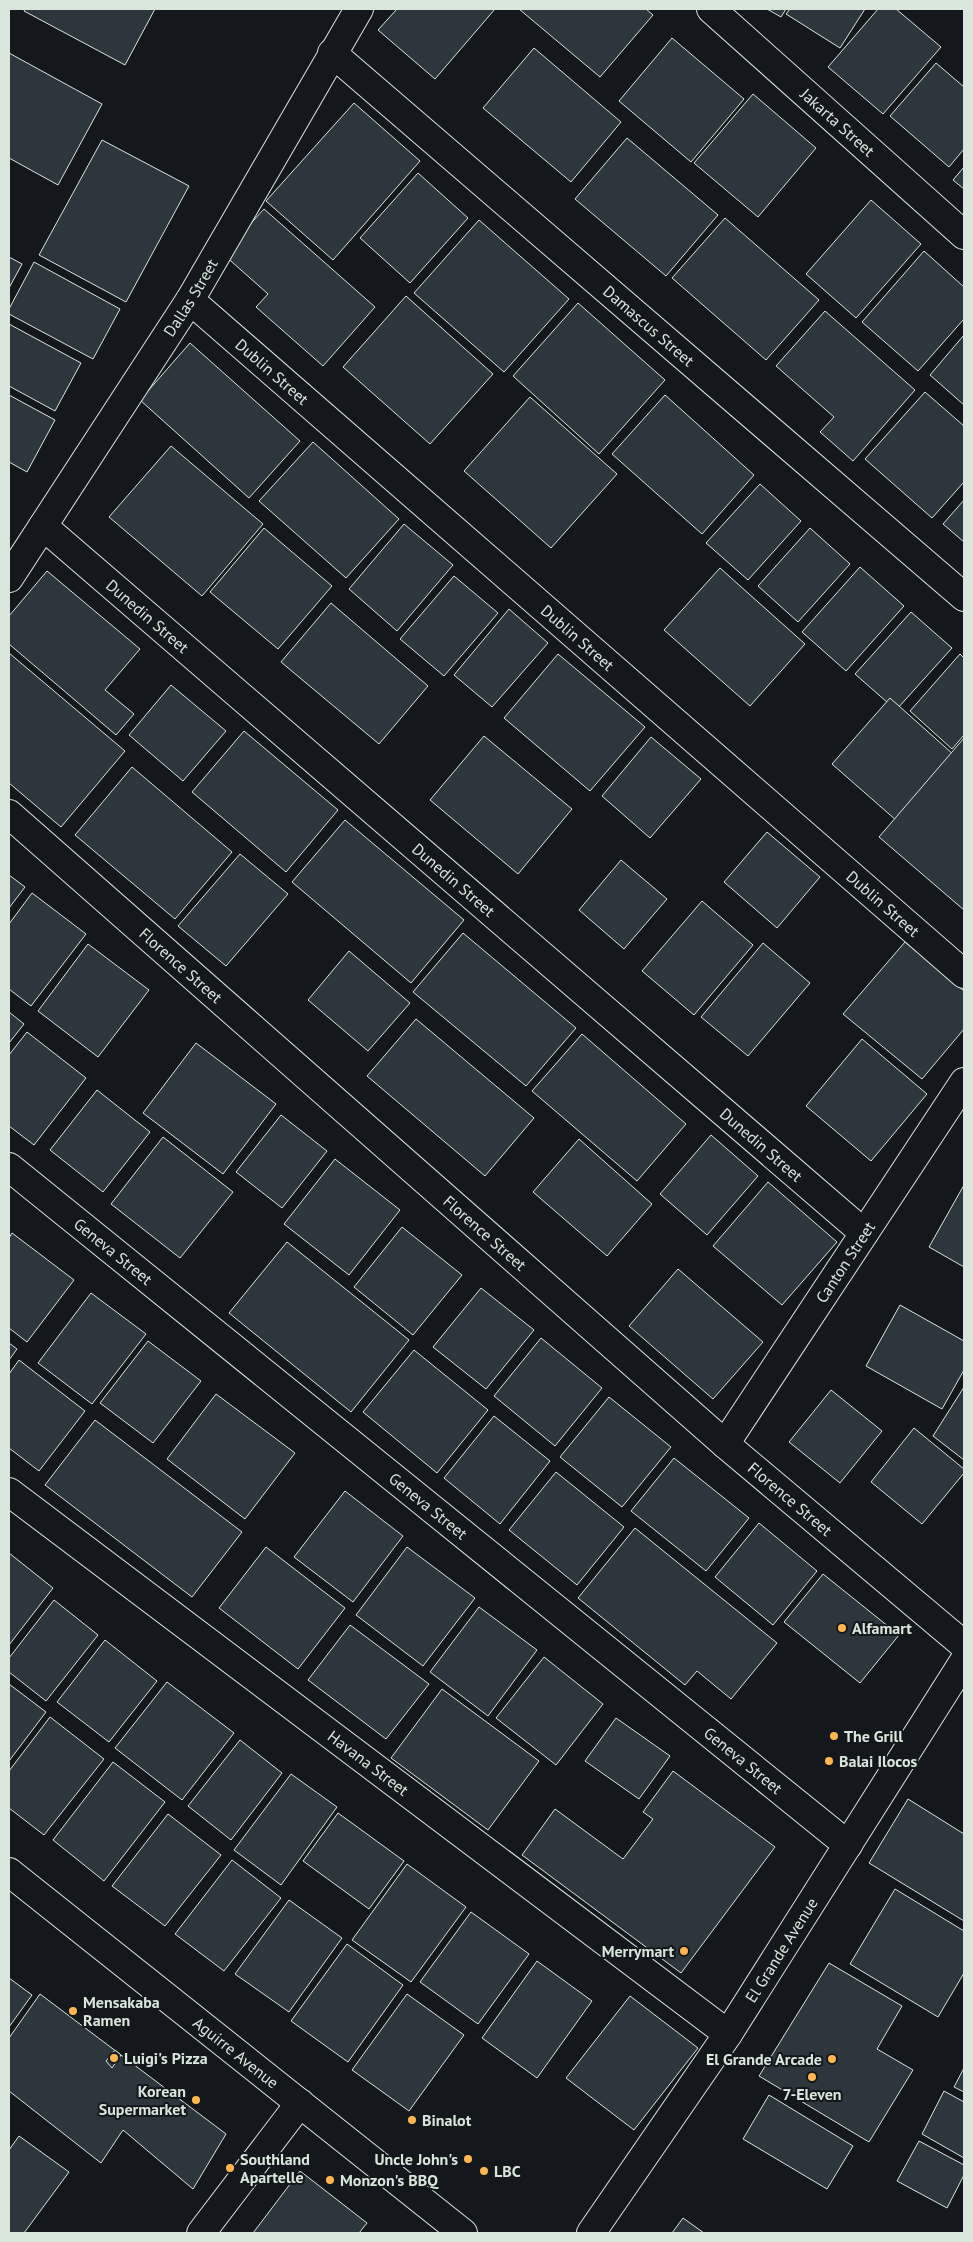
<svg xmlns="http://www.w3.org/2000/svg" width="973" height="2242" font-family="'PT Sans',sans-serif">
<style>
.building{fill:#2c363c;stroke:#d8e6dc}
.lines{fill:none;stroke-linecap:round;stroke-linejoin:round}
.minor-casing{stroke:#d8e6dc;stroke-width:30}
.tertiary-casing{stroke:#d8e6dc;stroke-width:30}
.minor{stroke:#14181c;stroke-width:28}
.tertiary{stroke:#14181c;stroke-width:28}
.poi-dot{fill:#ffb74d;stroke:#14181c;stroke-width:2}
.labels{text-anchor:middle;stroke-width:4;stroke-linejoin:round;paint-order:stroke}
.street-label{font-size:16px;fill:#d8e6dc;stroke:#14181c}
.poi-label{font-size:16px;font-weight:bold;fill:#d8e6dc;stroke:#14181c;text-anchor:start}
</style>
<rect width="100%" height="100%" fill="#14181c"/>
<g class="building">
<path d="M25,9H155L125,65L24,11Z"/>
<path d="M397,9H495L435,79L378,30Z"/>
<path d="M519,9H646L653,15L600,77Z"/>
<path d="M767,9H786L781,17Z"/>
<path d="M790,9H865L840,48L786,14Z"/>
<path d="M878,9H896L941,47L883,114L828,67Z"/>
<path d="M672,38L744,99L691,162L619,101Z"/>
<path d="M534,48L621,122L571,182L483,108Z"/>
<path d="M9,53L102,104L58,185L9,158Z"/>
<path d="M936,63L964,87V149L949,167L890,116Z"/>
<path d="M753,94L816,148L758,217L694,163Z"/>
<path d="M354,103L420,161L333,260L266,201Z"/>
<path d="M627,138L718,215L666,276L575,199Z"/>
<path d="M102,140L189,186L126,302L39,255Z"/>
<path d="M964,167V189L953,180Z"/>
<path d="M418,173L468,218L410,283L360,238Z"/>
<path d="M871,200L921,244L856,318L806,274Z"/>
<path d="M264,209L375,307L323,366L256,307L268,294L223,254Z"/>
<path d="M725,218L819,300L766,360L672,278Z"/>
<path d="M479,220L569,299L504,372L414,293Z"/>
<path d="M924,251L964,287V319L918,371L862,322Z"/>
<path d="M9,257L22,264L9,288Z"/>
<path d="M34,262L120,309L93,359L9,314V309Z"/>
<path d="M406,296L493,374L430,444L343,367Z"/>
<path d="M578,303L665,380L599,454L513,376Z"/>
<path d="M825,311L915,390L853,461L820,432L834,417L776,366Z"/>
<path d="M9,324L81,363L55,411L9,386Z"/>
<path d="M964,335V405L930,375Z"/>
<path d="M190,343L300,441L249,498L140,400Z"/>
<path d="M925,392L964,426V482L932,518L865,459Z"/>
<path d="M9,395L55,420L27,472L9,462Z"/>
<path d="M665,395L754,475L702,534L612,454Z"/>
<path d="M530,397L617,474L551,548L464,471Z"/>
<path d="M313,442L399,519L346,578L259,501Z"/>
<path d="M171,446L263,524L202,596L109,517Z"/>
<path d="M760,484L801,521L748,580L706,543Z"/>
<path d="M964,500V542L943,524Z"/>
<path d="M404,524L453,565L397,631L349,589Z"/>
<path d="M264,528L332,586L278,649L210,592Z"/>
<path d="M810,528L850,564L798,622L758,586Z"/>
<path d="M860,567L904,606L846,671L802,632Z"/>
<path d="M720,568L805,644L750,706L664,630Z"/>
<path d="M47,571L140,649L105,690L134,714L116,735L9,644V616Z"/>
<path d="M454,576L498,613L444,676L400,639Z"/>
<path d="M331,603L428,686L379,744L281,662Z"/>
<path d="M509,609L548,643L492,707L454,675Z"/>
<path d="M911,612L952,648L896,710L855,674Z"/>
<path d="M9,653L125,751L61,827L9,783Z"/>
<path d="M558,654L645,727L590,791L504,718Z"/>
<path d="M960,654L964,658V735L952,749L910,711Z"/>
<path d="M171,685L226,731L183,781L129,735Z"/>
<path d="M890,698L963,763L905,828L832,764Z"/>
<path d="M244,731L338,810L286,872L192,792Z"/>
<path d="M484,736L572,809L518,874L430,800Z"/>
<path d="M651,737L701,779L650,838L602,796Z"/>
<path d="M964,738V910L879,837Z"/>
<path d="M132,767L232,852L175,919L75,835Z"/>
<path d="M345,820L464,920L411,983L292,882Z"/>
<path d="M767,832L820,877L777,928L724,882Z"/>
<path d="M240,854L288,894L226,966L178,926Z"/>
<path d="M621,860L667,899L624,949L579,910Z"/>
<path d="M9,875L25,887L9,908Z"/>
<path d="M32,893L86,934L31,1006L9,989V924Z"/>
<path d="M702,901L753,945L694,1015L642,971Z"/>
<path d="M463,933L576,1028L526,1086L413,992Z"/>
<path d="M905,942L964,991V1029L922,1079L843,1014Z"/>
<path d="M763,943L810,983L748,1056L701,1017Z"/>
<path d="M88,944L149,990L98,1057L38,1011Z"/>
<path d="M349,951L410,1003L368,1051L308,1000Z"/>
<path d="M9,1012L24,1024L9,1043Z"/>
<path d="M416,1019L534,1118L485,1176L367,1076Z"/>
<path d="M27,1032L86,1078L34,1145L9,1126V1055Z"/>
<path d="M582,1034L686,1124L637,1181L532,1091Z"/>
<path d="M862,1039L927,1094L871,1161L806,1106Z"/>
<path d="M196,1043L276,1104L223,1174L143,1113Z"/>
<path d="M97,1090L150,1132L103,1192L50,1150Z"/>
<path d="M281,1115L327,1151L282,1208L236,1172Z"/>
<path d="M711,1135L758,1176L707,1235L660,1194Z"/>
<path d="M163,1137L233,1192L180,1258L111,1204Z"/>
<path d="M579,1139L652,1204L607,1256L533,1192Z"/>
<path d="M335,1159L400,1210L349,1275L284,1224Z"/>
<path d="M768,1182L837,1242L782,1305L713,1246Z"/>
<path d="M964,1185V1267L929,1247Z"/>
<path d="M402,1227L462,1275L413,1335L354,1287Z"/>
<path d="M12,1233L74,1280L27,1342L9,1328V1238Z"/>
<path d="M287,1242L409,1340L351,1412L229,1313Z"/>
<path d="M678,1269L763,1342L713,1399L629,1326Z"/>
<path d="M481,1288L534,1330L486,1389L433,1347Z"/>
<path d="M91,1293L146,1334L92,1404L38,1363Z"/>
<path d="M900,1305L964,1341V1370L942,1409L866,1366Z"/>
<path d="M541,1338L602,1388L555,1446L494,1396Z"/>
<path d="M148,1341L201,1381L153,1443L100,1403Z"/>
<path d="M9,1343L17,1349L9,1360Z"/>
<path d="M414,1350L488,1410L437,1473L363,1412Z"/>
<path d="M19,1360L85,1411L39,1471L9,1448V1374Z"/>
<path d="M964,1387V1460L933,1436Z"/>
<path d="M831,1390L882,1431L840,1483L789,1442Z"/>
<path d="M216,1394L295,1453L245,1519L167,1459Z"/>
<path d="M609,1397L671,1447L622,1507L560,1457Z"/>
<path d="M494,1416L550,1461L500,1524L444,1478Z"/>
<path d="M95,1420L242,1532L192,1597L45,1485Z"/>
<path d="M914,1428L964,1469V1473L922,1524L871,1482Z"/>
<path d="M674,1458L749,1518L706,1571L631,1511Z"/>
<path d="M556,1472L624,1527L577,1585L509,1530Z"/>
<path d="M345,1491L403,1536L353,1602L294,1557Z"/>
<path d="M759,1523L817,1571L773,1625L715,1577Z"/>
<path d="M635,1528L777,1643L731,1699L697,1671L685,1685L578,1598Z"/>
<path d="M266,1547L345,1608L298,1669L219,1608Z"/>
<path d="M407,1547L475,1598L423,1666L356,1615Z"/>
<path d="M9,1553L53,1588L9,1645Z"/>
<path d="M823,1574L899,1635L860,1683L784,1622Z"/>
<path d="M54,1600L98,1635L46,1701L9,1672V1658Z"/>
<path d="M479,1607L537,1650L488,1716L430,1672Z"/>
<path d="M350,1625L429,1684L386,1739L308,1680Z"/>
<path d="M105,1640L157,1681L109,1742L57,1702Z"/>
<path d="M544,1657L603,1704L556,1765L496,1718Z"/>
<path d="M167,1682L234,1733L182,1800L115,1748Z"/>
<path d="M9,1684L46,1712L9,1761Z"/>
<path d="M442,1689L539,1761L488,1830L391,1758Z"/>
<path d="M50,1717L104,1759L44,1835L9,1808V1771Z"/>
<path d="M616,1718L670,1756L639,1799L585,1761Z"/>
<path d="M240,1740L282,1773L231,1840L188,1806Z"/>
<path d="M113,1762L165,1802L104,1881L53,1840Z"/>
<path d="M673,1771L775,1847L681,1973L522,1855L555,1809L623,1859L653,1819L643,1812Z"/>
<path d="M291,1774L337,1807L281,1885L234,1850Z"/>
<path d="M908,1799L964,1834V1921L869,1863Z"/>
<path d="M338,1813L404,1861L369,1909L303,1861Z"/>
<path d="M168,1814L221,1855L165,1926L112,1886Z"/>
<path d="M232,1860L281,1898L224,1971L175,1934Z"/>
<path d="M407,1864L466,1907L411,1982L352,1940Z"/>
<path d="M895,1889L964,1931V1973L938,2017L850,1964Z"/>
<path d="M289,1900L342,1938L289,2012L235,1974Z"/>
<path d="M471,1912L529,1954L478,2024L420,1982Z"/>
<path d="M347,1944L403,1985L348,2062L291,2021Z"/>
<path d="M537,1961L592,2001L537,2078L482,2038Z"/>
<path d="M829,1963L902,2006L877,2049L913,2070L869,2142L759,2076Z"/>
<path d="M9,1978L32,1995L9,2027Z"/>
<path d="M40,1994L226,2134L193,2189L123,2130L101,2163L9,2091V2038Z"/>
<path d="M407,1994L464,2035L409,2111L352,2070Z"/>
<path d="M630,1996L698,2048L634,2130L566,2078Z"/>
<path d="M115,2050L121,2055L112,2068L106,2061Z"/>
<path d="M964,2068V2092L954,2087Z"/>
<path d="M944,2091L964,2102V2158L922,2134Z"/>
<path d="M769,2095L853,2146L827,2189L743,2139Z"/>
<path d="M19,2136L69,2172L24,2233H9V2150Z"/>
<path d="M919,2141L964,2165V2175L947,2208L897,2181Z"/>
<path d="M300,2171L367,2223L359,2233H253Z"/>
<path d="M683,2218L704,2233H672Z"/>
</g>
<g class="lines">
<defs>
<g id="minor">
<path id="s1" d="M711,9L964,235"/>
<path id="s2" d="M332,53L964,597"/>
<path id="s3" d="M190,300L964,974"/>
<path id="s4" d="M43,526L864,1233"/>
<path id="s5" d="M9,578L190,300L359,9"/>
<path id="s6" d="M9,814L725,1444L964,1645"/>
<path id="s7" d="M9,1167L848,1845"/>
<path id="s8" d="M725,1444L964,1082"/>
<path id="s9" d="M9,1492L728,2034"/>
<path id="s10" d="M9,1872L463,2233"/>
<path d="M201,2233L300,2103"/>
</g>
<g id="tertiary">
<path id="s11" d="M591,2233L728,2034L964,1661"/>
</g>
</defs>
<use href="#minor" class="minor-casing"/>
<use href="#tertiary" class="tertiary-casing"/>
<use href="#minor" class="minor"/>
<use href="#tertiary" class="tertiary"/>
</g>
<g class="poi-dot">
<circle cx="842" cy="1628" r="5"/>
<circle cx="834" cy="1736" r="5"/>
<circle cx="829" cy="1761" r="5"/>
<circle cx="684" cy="1951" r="5"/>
<circle cx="73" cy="2011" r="5"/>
<circle cx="114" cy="2058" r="5"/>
<circle cx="832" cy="2059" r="5"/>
<circle cx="812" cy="2077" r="5"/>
<circle cx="196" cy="2100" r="5"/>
<circle cx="412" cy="2120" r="5"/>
<circle cx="468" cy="2159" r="5"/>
<circle cx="230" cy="2168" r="5"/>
<circle cx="484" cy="2171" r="5"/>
<circle cx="330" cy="2180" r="5"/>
</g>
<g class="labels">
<g class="street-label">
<text dy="6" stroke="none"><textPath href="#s1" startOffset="170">Jakarta Street</textPath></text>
<text dy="6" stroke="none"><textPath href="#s5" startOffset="334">Dallas Street</textPath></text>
<text dy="6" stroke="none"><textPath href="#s2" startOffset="418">Damascus Street</textPath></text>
<text dy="6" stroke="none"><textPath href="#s3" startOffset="109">Dublin Street</textPath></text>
<text dy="6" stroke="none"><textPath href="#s4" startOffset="138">Dunedin Street</textPath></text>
<text dy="6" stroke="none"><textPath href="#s3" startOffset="514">Dublin Street</textPath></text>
<text dy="6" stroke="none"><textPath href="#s4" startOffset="542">Dunedin Street</textPath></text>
<text dy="6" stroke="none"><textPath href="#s3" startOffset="919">Dublin Street</textPath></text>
<text dy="6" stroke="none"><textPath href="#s6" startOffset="229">Florence Street</textPath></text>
<text dy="6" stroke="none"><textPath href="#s4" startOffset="948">Dunedin Street</textPath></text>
<text dy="6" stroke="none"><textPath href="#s6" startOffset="634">Florence Street</textPath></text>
<text dy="6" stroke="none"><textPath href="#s7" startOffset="134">Geneva Street</textPath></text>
<text dy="6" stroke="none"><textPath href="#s8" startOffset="218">Canton Street</textPath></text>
<text dy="6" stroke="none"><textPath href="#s6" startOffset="1039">Florence Street</textPath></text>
<text dy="6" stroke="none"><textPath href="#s7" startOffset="539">Geneva Street</textPath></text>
<text dy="6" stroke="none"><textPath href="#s7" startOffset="944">Geneva Street</textPath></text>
<text dy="6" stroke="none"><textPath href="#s9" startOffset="450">Havana Street</textPath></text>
<text dy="6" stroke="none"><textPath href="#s11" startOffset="341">El Grande Avenue</textPath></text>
<text dy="6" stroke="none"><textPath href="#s10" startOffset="290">Aguirre Avenue</textPath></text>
</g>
<g class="poi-label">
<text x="852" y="1634">Alfamart</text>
<text x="844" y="1742">The Grill</text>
<text x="839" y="1767">Balai Ilocos</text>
<text x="674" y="1957" text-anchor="end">Merrymart</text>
<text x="83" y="2008">Mensakaba<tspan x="83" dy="18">Ramen</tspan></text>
<text x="124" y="2064">Luigi's Pizza</text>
<text x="822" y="2065" text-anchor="end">El Grande Arcade</text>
<text x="186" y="2097" text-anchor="end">Korean<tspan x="186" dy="18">Supermarket</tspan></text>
<text x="812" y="2100" text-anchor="middle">7-Eleven</text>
<text x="422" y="2126">Binalot</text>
<text x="240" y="2165">Southland<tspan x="240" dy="18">Apartelle</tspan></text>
<text x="458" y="2165" text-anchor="end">Uncle John's</text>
<text x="494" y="2177">LBC</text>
<text x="340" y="2186">Monzon's BBQ</text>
</g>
</g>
<rect width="973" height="2242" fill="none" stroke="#d8e6dc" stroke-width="20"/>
</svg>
